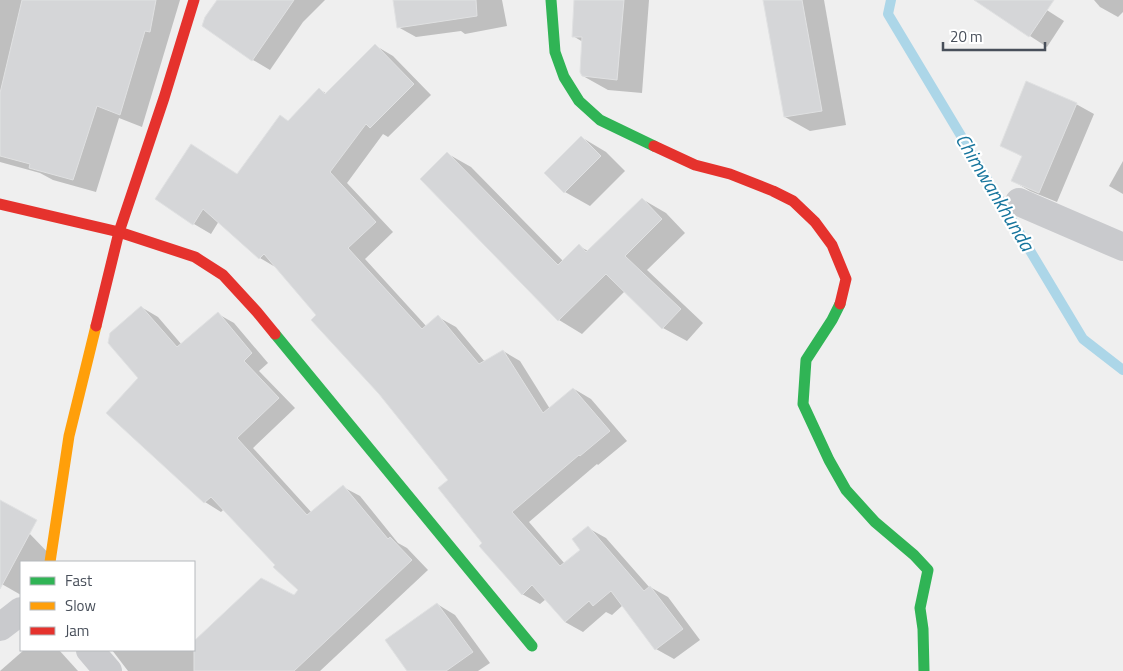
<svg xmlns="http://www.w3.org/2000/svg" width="1123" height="671" font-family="'Titillium Web',sans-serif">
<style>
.shadow{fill:#0003}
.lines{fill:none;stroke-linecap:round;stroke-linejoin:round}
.stream{stroke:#acd6e8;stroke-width:10}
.building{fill:#d5d6d8;stroke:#e0e1e2}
.street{stroke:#c9cacd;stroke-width:28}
.fast{stroke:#30b455;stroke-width:11}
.slow{stroke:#ff9f0a;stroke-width:11}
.jam{stroke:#e5322d;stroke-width:11}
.labels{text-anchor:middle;stroke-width:4.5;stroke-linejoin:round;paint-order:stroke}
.water-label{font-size:20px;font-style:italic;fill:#17759d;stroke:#fff}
</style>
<rect width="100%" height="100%" fill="#efefef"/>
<g class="shadow">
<path d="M0,0H180L142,127L119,118L96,192L53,180L40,173L0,162Z"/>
<path d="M219,0H325L303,22L270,70L253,60L204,25Z"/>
<path d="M394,0H502L507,26L465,34L461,31L416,37L398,27Z"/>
<path d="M576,0H649L642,93L608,90L583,76V42L573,36Z"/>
<path d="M765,0H824L846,125L810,131L785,117Z"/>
<path d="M1004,0H1031L1064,21L1047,47L1030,36L995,13Z"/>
<path d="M1094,0H1123V12L1118,17L1100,7Z"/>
<path d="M376,46L393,56L431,95L388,137L383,134L347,183L393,232L365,259L427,327L438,317L456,327L485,362L503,351L520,361L550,409L574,389L591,399L627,441L598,465L597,464L529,522L565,564L582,550L588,528L606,538L650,588V587L668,597L700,640L674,659L656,649L623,605L612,615L606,612L583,632L565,622L546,599L540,604L522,594L484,543L450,480L318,315L277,268L260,258L219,221L211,234L194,224L157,199L237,175L319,89L327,94Z"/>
<path d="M1076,104L1094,114L1057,202L1030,191L1013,181L1023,157L1001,145Z"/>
<path d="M581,137L606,152L625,171L590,206L565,192Z"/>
<path d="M448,154L471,167L563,261L579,246L588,251L642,199L666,213L685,233L647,270L703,323L687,341L663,328L625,291L582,334L559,320Z"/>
<path d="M1123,161V194L1109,186Z"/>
<path d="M141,307L158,317L182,345L218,314L234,323L268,363L259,371L295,408L253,448L312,513L343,487L360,496L398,543L407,548L428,570L320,671H128L112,650H194V639L196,640L294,597L299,589L224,509L221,512L205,502L140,378Z"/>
<path d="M0,503L56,561L47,562H21V595L0,583Z"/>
<path d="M437,604L455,615L490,663L478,671H408Z"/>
<path d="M24,650H59L78,671H0Z"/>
</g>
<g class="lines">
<path class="stream" d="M891,0L888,14L1083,339L1123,370"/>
</g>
<g class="building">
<path d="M22,0H156L150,32L145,31L120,115L97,106L73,180L29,168L30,164L0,156V93Z"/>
<path d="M217,0H294L252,61L202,26L205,17Z"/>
<path d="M393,0H476L477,16L397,28Z"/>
<path d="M574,0H624L617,80L582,76L580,72L582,37H572Z"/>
<path d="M763,0H802L822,111L784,117Z"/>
<path d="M974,0H1054L1029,37Z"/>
<path d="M375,44L414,84L370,128L366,124L330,172L376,222L348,248L422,329L438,315L479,364L503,350L543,413L573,388L610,431L580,456L579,455L512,512L560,566L580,550L572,539L588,526L644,591L650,586L683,629L655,650L611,591L593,606L589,601L565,622L532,585L522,595L479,546L482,543L438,488L448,480L379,394L311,320L316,315L264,254L259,259L203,209L193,225L155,199L191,144L237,174L280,115L288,121L319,88L325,94Z"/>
<path d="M1026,81L1077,103L1039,193L1011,181L1022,156L1000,146Z"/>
<path d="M581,136L601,156L564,193L544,173Z"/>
<path d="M447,152L558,265L579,244L586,252L642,198L662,219L625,256L681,309L662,329L606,274L558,321L420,179Z"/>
<path d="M141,306L177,347L218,312L252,353L244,361L279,398L237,438L307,515L343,485L388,539L390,537L412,560L294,671H194V641L261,578L294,595L298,590L273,567L275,565L211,497L204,503L106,413L138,378L108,343L110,333Z"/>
<path d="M0,500L37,520L0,589Z"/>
<path d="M437,603L473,652L446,671H407L385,640Z"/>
</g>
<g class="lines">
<g class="street">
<path d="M1019,202L1123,247"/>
<path d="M0,627L21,611"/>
<path d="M90,650L108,671"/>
</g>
<g class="fast">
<path d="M551,0L555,52L564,77L579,101L600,120L654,146"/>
<path d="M840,304L832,320L806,360L803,404L829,460L846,490L875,522L914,555L928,570L920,608L923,629L924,671"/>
<path d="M275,334L532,646"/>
</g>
<path class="slow" d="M50,562L69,436L96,326"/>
<g class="jam">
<path d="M654,146L695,165L730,174L773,191L793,201L815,222L832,245L846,279L840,304"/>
<path d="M0,204L119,232L195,257L223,275L257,312L275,334"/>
<path d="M96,326L119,232L164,98L194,0"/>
</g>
</g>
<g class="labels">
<g class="water-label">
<text transform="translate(995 192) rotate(59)" y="7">Chimwankhunda</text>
</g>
</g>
<rect x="20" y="561" width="175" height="90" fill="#ffffff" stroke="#b6b9bd"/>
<rect x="30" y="577" width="25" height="8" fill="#30b455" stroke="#b6b9bd"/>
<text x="65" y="586" font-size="15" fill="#484f5a">Fast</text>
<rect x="30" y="602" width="25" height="8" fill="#ff9f0a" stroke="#b6b9bd"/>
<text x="65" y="611" font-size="15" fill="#484f5a">Slow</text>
<rect x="30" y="627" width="25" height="8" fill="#e5322d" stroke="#b6b9bd"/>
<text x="65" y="636" font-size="15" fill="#484f5a">Jam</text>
<path d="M943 42v8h102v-8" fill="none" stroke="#484f5a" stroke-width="2.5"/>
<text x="950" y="42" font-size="15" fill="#484f5a" stroke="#ffffff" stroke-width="4" paint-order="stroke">20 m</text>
</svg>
